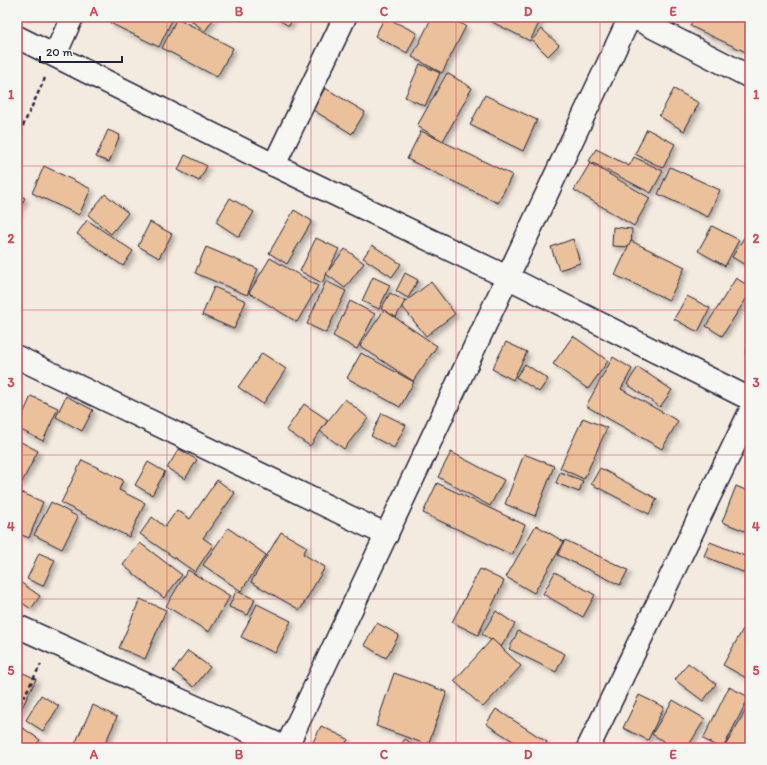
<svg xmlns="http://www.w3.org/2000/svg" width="767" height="765" font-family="Itim,sans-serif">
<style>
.building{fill:#eac19a;stroke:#22223b;filter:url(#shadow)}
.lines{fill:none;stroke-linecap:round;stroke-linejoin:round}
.street-casing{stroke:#22223b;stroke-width:25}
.path{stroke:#22223b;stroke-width:2.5;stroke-dasharray:4 3;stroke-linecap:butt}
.street{stroke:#f6f6f2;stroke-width:22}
.grid{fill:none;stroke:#d1495b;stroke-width:1;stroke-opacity:0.55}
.neatline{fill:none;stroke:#d1495b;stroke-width:1.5}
.grid-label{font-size:13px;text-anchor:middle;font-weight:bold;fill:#d1495b}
</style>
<defs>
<filter id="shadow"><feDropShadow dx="3.5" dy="3.5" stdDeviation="2" flood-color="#0004"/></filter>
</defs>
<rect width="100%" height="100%" fill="#f4ebe0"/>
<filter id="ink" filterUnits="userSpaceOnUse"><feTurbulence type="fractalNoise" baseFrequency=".025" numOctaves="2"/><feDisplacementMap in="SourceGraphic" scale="8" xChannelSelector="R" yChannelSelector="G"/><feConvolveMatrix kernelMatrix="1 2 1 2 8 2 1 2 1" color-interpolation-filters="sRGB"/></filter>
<g filter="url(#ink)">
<g class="building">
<path d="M113,17H171L173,18L159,47L110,23Z"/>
<path d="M186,17H215L205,31Z"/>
<path d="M273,17H293L289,26Z"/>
<path d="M385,17L417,33L407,53L375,36Z"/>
<path d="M432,17H447L466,26L442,73L412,57Z"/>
<path d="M487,17H542L530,41L486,19Z"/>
<path d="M694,17H741L750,21V54L690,26Z"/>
<path d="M177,18L233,48L217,77L162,48Z"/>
<path d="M542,29L559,45L548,56L532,40Z"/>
<path d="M420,64L440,73L425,106L405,97Z"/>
<path d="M447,73L472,88L443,141L417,126Z"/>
<path d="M325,88L365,112L352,134L313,110Z"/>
<path d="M674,89L699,103L684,131L659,116Z"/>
<path d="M485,95L537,120L523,151L470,125Z"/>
<path d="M647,129L675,144L663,168L635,154Z"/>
<path d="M108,130L120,135L109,162L96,157Z"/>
<path d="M421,131L512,175L498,203L407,159Z"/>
<path d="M596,149L629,166L634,157L663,171L651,193L589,161Z"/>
<path d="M185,155L207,166L199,181L178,170Z"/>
<path d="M590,163L650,198L634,226L574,190Z"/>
<path d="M44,166L91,189L79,215L32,193Z"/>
<path d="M670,167L720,190L708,217L658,194Z"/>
<path d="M17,194L25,198L17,213Z"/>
<path d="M105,194L128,213L111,234L88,215Z"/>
<path d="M230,198L254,212L239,237L216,222Z"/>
<path d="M294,210L312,221L287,264L269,253Z"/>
<path d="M87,220L133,251L123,266L77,234Z"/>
<path d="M150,222L172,234L159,258L138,246Z"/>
<path d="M712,226L739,240L725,266L698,251Z"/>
<path d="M613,227L632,229L631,247L612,246Z"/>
<path d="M745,236L750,239V268L732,257Z"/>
<path d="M316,238L339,249L322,283L300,271Z"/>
<path d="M573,239L580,263L559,270L551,247Z"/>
<path d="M631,241L685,267L669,300L615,275Z"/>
<path d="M372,245L401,264L392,277L363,258Z"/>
<path d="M206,247L258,269L247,295L195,273Z"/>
<path d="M345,249L364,263L345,288L326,274Z"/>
<path d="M270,258L318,286L297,322L249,293Z"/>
<path d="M405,273L418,280L408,298L396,291Z"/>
<path d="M373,277L390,285L379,309L362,301Z"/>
<path d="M736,278L750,287V293L722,336L706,326Z"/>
<path d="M326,281L346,291L326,333L307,324Z"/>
<path d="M431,282L455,314L426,336L401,305Z"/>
<path d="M214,287L246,301L234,329L202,315Z"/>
<path d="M390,293L405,301L396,317L381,309Z"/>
<path d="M687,296L710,308L698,332L674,319Z"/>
<path d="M350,301L375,314L357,349L333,336Z"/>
<path d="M384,310L437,346L413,381L360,346Z"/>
<path d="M573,336L608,361L588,389L553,364Z"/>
<path d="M750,341V356L745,354Z"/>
<path d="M506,342L527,352L513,380L492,369Z"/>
<path d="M262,353L286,369L263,404L238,387Z"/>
<path d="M361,353L414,382L400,407L347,378Z"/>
<path d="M613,357L632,369L621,389L678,421L662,449L586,406Z"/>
<path d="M525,364L548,379L539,392L516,377Z"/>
<path d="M638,367L672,390L660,407L627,384Z"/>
<path d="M31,396L58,408L43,441L17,428Z"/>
<path d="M66,396L93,410L82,431L56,417Z"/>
<path d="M345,399L368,418L344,449L320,431Z"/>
<path d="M304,404L328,420L310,446L286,430Z"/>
<path d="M382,413L406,425L394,448L371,436Z"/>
<path d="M583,418L607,428L584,479L560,468Z"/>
<path d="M17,440L38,451L21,484L17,482Z"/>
<path d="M179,449L197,460L185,479L167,468Z"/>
<path d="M451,452L504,480L490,506L438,477Z"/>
<path d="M524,454L554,466L535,516L505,504Z"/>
<path d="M82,460L123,480L119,490L145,503L129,537L61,503Z"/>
<path d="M148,462L165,472L152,495L135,485Z"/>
<path d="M600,468L657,499L649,514L591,484Z"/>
<path d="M560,472L583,481L579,492L556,483Z"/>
<path d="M217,480L235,493L203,538L213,545L195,572L140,534L152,517L165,527L177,510L190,519Z"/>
<path d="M437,483L525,525L512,555L423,513Z"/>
<path d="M736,486L750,492V533L722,522Z"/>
<path d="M18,491L43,502L29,538L17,533Z"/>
<path d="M51,502L78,517L62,549L34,535Z"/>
<path d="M536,525L564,542L534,593L506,577Z"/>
<path d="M228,528L266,555L241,591L203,565Z"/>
<path d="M281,532L307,547L303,554L325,567L300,610L251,582Z"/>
<path d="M565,540L628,570L620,585L558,555Z"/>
<path d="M710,542L750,558V575L704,556Z"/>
<path d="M140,543L182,575L164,598L123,565Z"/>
<path d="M39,553L55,560L43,586L27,579Z"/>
<path d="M480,569L504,581L478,635L452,622Z"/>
<path d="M188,570L230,596L209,632L166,606Z"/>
<path d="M555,572L595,595L583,617L543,594Z"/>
<path d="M20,582L40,596L31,609L17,599V587Z"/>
<path d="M236,591L255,599L248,615L229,607Z"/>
<path d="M140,599L166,610L145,659L119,648Z"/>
<path d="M257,604L291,621L275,653L241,637Z"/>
<path d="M496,611L515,624L501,647L482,634Z"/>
<path d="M377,623L399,635L386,658L364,645Z"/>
<path d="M743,629L750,633V680L723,665Z"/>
<path d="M518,631L565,654L556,672L509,649Z"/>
<path d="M492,639L521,666L483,707L454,681Z"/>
<path d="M188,651L210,667L194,687L173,671Z"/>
<path d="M688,663L716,684L703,701L675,680Z"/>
<path d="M17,670L36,679L17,718Z"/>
<path d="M394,673L447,692L428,745L376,726Z"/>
<path d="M729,687L749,697L723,748H720L703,739Z"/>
<path d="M41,695L59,706L43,731L26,720Z"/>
<path d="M639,695L664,707L648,740L623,728Z"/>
<path d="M673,700L705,719L687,748H674L652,734Z"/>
<path d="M750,703V748H724Z"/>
<path d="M93,705L117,717L103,748H73Z"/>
<path d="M496,709L547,742L544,748H524L486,724Z"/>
<path d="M321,726L348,739L343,748H310Z"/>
<path d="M23,728L40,740L34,748H17V736Z"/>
<path d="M405,739L418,748H398Z"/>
</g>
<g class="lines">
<defs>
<g id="street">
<path d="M633,17L750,77"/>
<path d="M17,37L274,165L509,278L750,399"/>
<path d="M55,55L72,17"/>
<path d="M274,165L345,17"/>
<path d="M17,357L387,535"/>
<path d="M17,626L286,748"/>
<path d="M286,748L630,17"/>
<path d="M588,748L750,412"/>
</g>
</defs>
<use href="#street" class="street-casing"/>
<g class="path">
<path d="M17,139L45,78"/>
<path d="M17,710L41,664"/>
</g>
<use href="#street" class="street"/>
</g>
</g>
<path class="grid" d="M167,17V748M311,17V748M456,17V748M600,17V748M17,166H750M17,310H750M17,455H750M17,599H750"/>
<rect width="767" height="765" fill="none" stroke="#f6f6f2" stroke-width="44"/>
<path d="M40 56v6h82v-6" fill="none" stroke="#22223b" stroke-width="2"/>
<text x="46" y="56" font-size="12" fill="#22223b" stroke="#f6f6f2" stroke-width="3" paint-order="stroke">20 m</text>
<rect x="22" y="22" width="723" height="721" class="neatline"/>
<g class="grid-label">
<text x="94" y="16">A</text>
<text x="239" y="16">B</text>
<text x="384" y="16">C</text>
<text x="528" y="16">D</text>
<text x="673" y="16">E</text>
<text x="11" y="99">1</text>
<text x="756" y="99">1</text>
<text x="11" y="243">2</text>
<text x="756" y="243">2</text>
<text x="11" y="387">3</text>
<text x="756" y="387">3</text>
<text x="11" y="531">4</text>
<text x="756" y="531">4</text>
<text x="11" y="675">5</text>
<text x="756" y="675">5</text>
<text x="94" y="759">A</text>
<text x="239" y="759">B</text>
<text x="384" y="759">C</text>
<text x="528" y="759">D</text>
<text x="673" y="759">E</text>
</g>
</svg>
